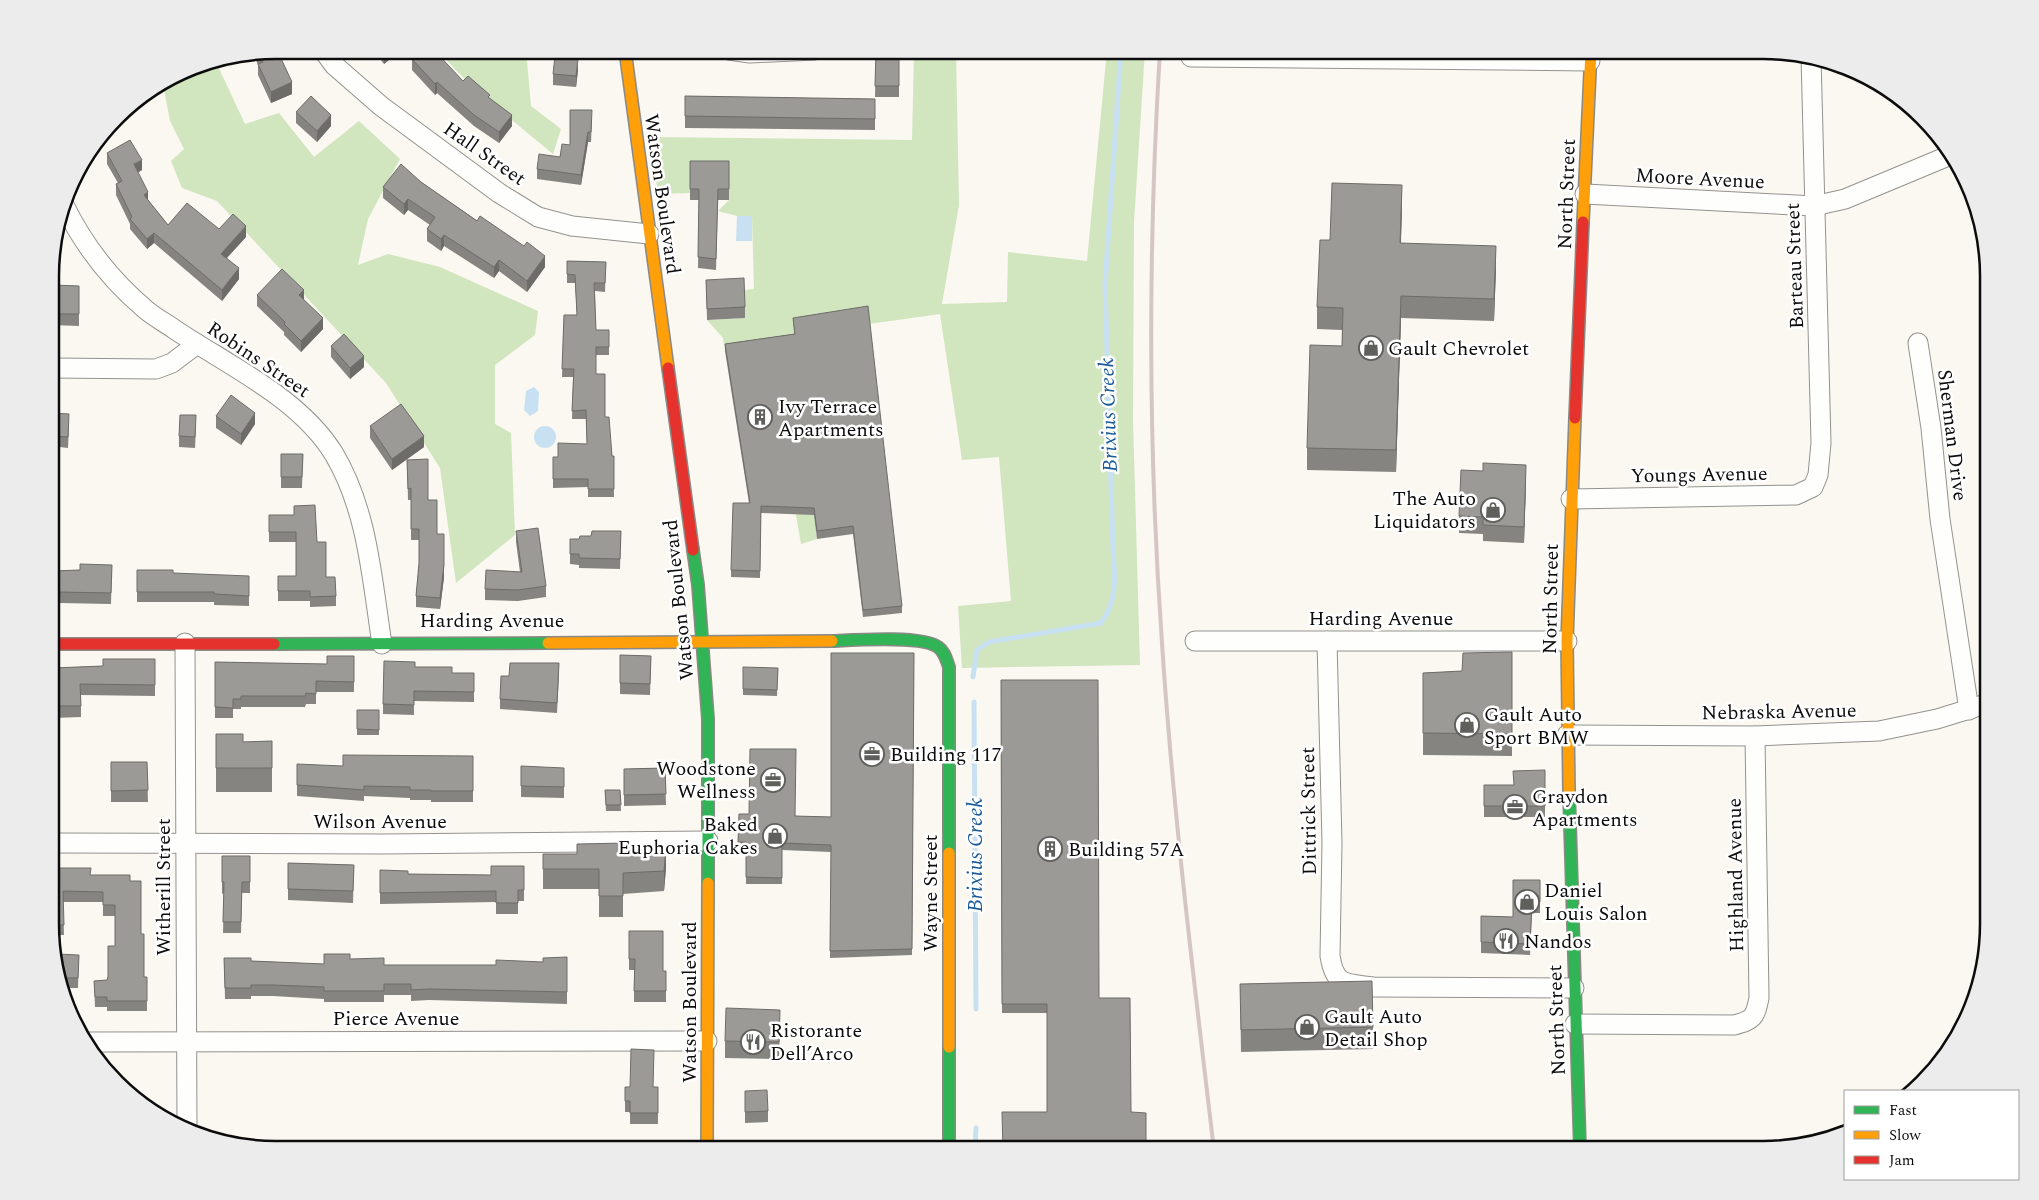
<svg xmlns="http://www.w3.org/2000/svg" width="2039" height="1200" font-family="Spectral,serif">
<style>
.forest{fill:#d1e5bf}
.water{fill:#c8e1f2}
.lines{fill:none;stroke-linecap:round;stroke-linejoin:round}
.stream{stroke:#c8e1f2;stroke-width:5}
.street-casing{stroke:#93928f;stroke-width:21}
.fast-casing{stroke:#8a8985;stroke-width:14}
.slow-casing{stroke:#8a8985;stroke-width:14}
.jam-casing{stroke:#8a8985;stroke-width:14}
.street{stroke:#fefefd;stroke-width:19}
.fast{stroke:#30b455;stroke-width:11}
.slow{stroke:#ff9f0a;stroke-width:11}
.jam{stroke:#e5322d;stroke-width:11}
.rail{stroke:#d5c5c4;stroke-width:4}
.wall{fill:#868481}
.shaded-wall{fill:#6d6c69}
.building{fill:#9c9a96;stroke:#6d6c69}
.labels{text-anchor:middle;stroke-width:5;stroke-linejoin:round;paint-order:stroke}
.street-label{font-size:20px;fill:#0c0c0c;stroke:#fff}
.poi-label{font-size:20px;fill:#0c0c0c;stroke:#fff;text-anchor:start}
.water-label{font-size:21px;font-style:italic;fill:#1c5a97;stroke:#fff}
.rim{fill:none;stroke:#0c0c0c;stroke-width:2.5}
</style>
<rect width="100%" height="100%" fill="#faf8f0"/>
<g class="forest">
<path d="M437,50H526L531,106L561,129L553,154L475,90Z"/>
<path d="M914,50H956L959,205L942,304L1007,302L1008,252L1087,261L1107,50H1145L1134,222L1133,420L1140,665L962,668L958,606L1011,601L999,457L962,460L940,314L869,324L793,325L817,539L801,544L796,515V501L725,351L723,338L707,320L745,318L744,290L754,289L752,216H737L718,211L729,200L690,193L658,194L650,137L912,140Z"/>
<path d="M216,62L245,124L279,113L314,157L359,121L400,159L368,219L358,265L388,254L440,267L538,311L535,335L495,365V424L511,433L515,535L456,583L440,468L386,383L217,201L182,188L171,161L184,149L170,121L163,84L189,67Z"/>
</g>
<g class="water">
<path d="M737,216H752V241H736Z"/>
<path d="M534,387L539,392L538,411L530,416L524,410L526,391Z"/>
<circle cx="545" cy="437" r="11"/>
</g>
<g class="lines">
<g class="stream">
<path d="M973,677L977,650L989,642L1101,623C1118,600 1115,576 1113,549L1105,285L1121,50"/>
<path d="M974,702L976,1009"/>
<path d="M975,1150L976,1128"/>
</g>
<defs>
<g id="street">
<path d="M323,50L334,65L381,106L499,193L538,217L572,226L649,234"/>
<path d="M729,50L750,53L815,50"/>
<path d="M1191,57L1590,61"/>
<path d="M1585,194L1814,206L1845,199L1953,154"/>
<path d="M64,205C83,244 112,281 145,309C154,317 164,322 174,329C227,365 299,397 334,454C368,511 372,580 382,644"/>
<path d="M1918,343L1931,428L1940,519L1969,710"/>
<path d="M52,368L156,369L172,363L197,344"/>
<path d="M1571,499L1796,495L1813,487L1818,475L1821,443L1811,56"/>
<path d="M1195,641H1567"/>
<path d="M1327,641L1332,843L1330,956C1335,987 1346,983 1373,987L1574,988"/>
<path d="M185,643L187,1130"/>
<path d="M1567,735L1755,736L1879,731L1937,719L1989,703"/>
<path d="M52,843L383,844L708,841"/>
<path d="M1575,1024L1734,1025C1753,1020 1755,1018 1759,998L1755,736"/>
<path d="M85,1042L707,1041"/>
</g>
<g id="fast">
<path d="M693,550L698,585L708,719V883"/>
<path d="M832,641C853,640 922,635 938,647C945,652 946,659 949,667V853"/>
<path d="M274,644L548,643"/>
<path d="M1569,792L1580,1150"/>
<path d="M949,1047V1150"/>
</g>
<g id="slow">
<path d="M625,50L668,368"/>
<path d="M1583,222L1591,50"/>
<path d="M548,643L832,641"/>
<path d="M1569,792L1567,641L1575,418"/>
<path d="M949,853V1047"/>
<path d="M707,1150L708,883"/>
</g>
<g id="jam">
<path d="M668,368L693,550"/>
<path d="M1575,418L1583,222"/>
<path d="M52,644H274"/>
</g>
</defs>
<use href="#street" class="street-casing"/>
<use href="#fast" class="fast-casing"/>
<use href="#slow" class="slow-casing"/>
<use href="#jam" class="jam-casing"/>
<use href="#street" class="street"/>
<use href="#fast" class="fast"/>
<use href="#slow" class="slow"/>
<use href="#jam" class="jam"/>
<path class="rail" d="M1160,50C1148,247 1148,446 1162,643C1173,812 1194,981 1214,1150"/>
</g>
<g class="wall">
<path d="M275,50L292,94L271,103L258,75V65L253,54Z"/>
<path d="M373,50H401L384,64Z"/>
<path d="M539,50H569V55L539,52Z"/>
<path d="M876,50H899V97H875Z"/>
<path d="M412,59L463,81L490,99L512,126L499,143L474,126L437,93L435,95L412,70Z"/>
<path d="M578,70L576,87L553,85V74Z"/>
<path d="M685,96L875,99V130L685,128Z"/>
<path d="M296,112L331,126L317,142L296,123Z"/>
<path d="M592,120L591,142H588L581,185L537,179V169L560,157L570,145Z"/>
<path d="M107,153L142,170L138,172L148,200L168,225L219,229L246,237L227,258L239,279L222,301L154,243L147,249L130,229V224L116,195V184L118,183L107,164Z"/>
<path d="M690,161H729V200H718L716,270L698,268L699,200H690Z"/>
<path d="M421,182L545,267L527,292L499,271L494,278L444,246L441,251L427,241V229L430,225L408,210L404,215L383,198V187Z"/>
<path d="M1402,207L1401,243L1496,268L1494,321L1401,318L1396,472L1307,470V448L1342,346V330L1317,329V307L1330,240Z"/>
<path d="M567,261L606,262L605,292L595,291L596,330H609V355H596V374L605,417L612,456H614V497H588V487L553,488V457H558L587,444L586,419H572L573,377H562L564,315H577L575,283H567Z"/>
<path d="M706,280L745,307V318L707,320Z"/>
<path d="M52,285L79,286V326L52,325Z"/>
<path d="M257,295L304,300L323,329L301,352L284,335V332L257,306Z"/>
<path d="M793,318L902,606V613L863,617L853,534L817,539L814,515L761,513L760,578L731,577V570L749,503L725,351V344L794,334Z"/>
<path d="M331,346L364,367L350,379L331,357Z"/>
<path d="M52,415L69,424L68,448L52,446Z"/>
<path d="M216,416L255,424L241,445L216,428Z"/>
<path d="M370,426L424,447L392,470L370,438Z"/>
<path d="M196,427L195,448L179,447V436Z"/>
<path d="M281,454H303L302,488H281Z"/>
<path d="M407,460L428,500L437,534L444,577L440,609L416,607V596L419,563V540H411V500H408Z"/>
<path d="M1483,471L1526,482L1524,543L1483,541V534L1459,533V516Z"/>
<path d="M294,506L317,542L326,577L336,596V606L310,607V601H278V576H296V542H269V515H294Z"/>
<path d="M516,531L546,586V597L518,601L485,600V589L520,572L516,542Z"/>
<path d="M621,531L620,569L579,568V565L570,564V539H579Z"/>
<path d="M112,565L111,604L60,603V606H52V571L80,570Z"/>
<path d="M137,570L173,573L249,586V606L214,605V602H137Z"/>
<path d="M1512,652V756L1423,755V673L1462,671Z"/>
<path d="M914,653L912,955L830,958L831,852L782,850V884H746V849L738,848L739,814L831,817Z"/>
<path d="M620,655L651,656L650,695L620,694Z"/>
<path d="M354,656V692H316V704H306L305,707H241V709H233V718H215V662L327,664Z"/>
<path d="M155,659V696L81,695V717L53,718V709H52V668L103,666Z"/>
<path d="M415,667L452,673H474V702L414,701V715L383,714V704Z"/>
<path d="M778,668L777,696L743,695V689Z"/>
<path d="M559,674L557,713L500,709V699L509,676Z"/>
<path d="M1001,680L1099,998L1131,1112H1047V1013H1002Z"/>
<rect x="357" y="710" width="22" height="25"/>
<path d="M216,734L243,742L272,741V792H216Z"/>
<path d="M473,756V802H431V800H410V798L364,796V801L297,796V785L343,766Z"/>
<path d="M111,762H147L148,802H111Z"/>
<path d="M521,766L564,779V798L521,797Z"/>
<path d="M665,768L666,805L624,806V769Z"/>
<path d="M1545,770V817H1484V785H1513Z"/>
<path d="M605,790H620L621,811H606Z"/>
<path d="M626,848L666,868L664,891L623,894V917H599V889H543V854H577Z"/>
<path d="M222,856H250V893H242L241,933H223L224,893L222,894Z"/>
<path d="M288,863L354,865L353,903L288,900Z"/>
<path d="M524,866V901H518V914H496V902L380,904V870L408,874L491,875Z"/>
<path d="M52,868L90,875L130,881L141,934L144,977H147V1011H107V1007H95L94,981L107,980L115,946V916H103V902H63L64,935H52Z"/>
<path d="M1540,880V913H1532L1530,955L1481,953V916L1513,917Z"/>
<path d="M629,931L663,971H666V1002H634V970H629Z"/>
<path d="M79,955L78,988H65L54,959Z"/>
<path d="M567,957V1004L429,1000L411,1001V995H384V1002H324V999L273,996H251V999H225L224,958L251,961L324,964L350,959L384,965H496L543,962Z"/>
<path d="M1240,984L1373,1027V1049L1241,1052Z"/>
<path d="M780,1026L779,1059L725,1058V1041Z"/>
<path d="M625,1087H658V1124H630V1112H625Z"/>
<path d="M745,1091L768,1111V1122L745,1123Z"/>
</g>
<g class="shaded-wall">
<path d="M388,50H401L384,64V53Z"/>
<path d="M578,59V70L576,87V76Z"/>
<path d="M292,82V94L271,103V92Z"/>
<path d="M437,82V93L435,95V84Z"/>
<path d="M331,115V126L317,142V131Z"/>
<path d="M512,115V126L499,143V132Z"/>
<path d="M588,132V142L581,185V175Z"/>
<path d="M142,160V170L134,175V164Z"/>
<path d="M1402,185V207L1400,265V243Z"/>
<path d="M148,192V203L144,195Z"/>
<path d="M408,199V210L404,215V204Z"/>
<path d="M246,226V237L221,264V254Z"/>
<path d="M154,233V243L147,249V239Z"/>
<path d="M444,235V246L441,251V239Z"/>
<path d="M1496,246V268L1494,321V299Z"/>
<path d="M545,256V267L527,292V281Z"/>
<path d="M499,260V271L494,278V267Z"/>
<path d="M239,268V279L222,301V290Z"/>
<path d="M304,290V301L299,295Z"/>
<path d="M1401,296V318L1396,472V450Z"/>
<path d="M323,318V329L301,352V341Z"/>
<path d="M364,356V367L350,379V368Z"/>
<path d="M255,413V424L241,445V434Z"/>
<path d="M424,436V447L392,470V459Z"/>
<path d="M1526,465V482L1524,543V527Z"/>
<path d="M444,545V577L440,609V598Z"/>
<path d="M666,847V868L664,891V871Z"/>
</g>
<g class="building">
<path d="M275,50H277L292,82L271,92L258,64L263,62L258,53Z"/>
<path d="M382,50H388L384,53Z"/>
<path d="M421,50H434L463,81L468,76L490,95L488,97L512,115L499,132L474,115L437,82L435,84L412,59Z"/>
<path d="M876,50H899V86H875Z"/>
<path d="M555,56L578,59L576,76L553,74Z"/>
<path d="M311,96L331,115L317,131L296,112Z"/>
<path d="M685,96L875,99V119L685,116Z"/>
<path d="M570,110H592L591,132H588L581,175L537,169L539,154L560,157L562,144L570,145Z"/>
<path d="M130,140L142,160L134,164L148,192L144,195L168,225L187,203L219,229L233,214L246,226L221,254L239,268L222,290L154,233L147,239L130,219L132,217L116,184L122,181L107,153Z"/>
<path d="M690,161H729V189H718L716,259L698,257L699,189H690Z"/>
<path d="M401,164L421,182L477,221L480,216L524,246L527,242L545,256L527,281L499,260L494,267L444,235L441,239L427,229L435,217L408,199L404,204L383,187Z"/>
<path d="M1332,183L1402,185L1400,243L1496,246L1494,299L1401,296L1396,450L1307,448L1310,345L1342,346L1343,308L1317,307L1320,240H1330Z"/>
<path d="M567,261L606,262L605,283H594L596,330H609V347H596V374H605V417H609L612,456H614V489H588V479H553V457H558V443L587,444L586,410L572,411L574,369H562L564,315H577L575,275L567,274Z"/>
<path d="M282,269L304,290L299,295L323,318L301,341L284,324L285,322L257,295Z"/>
<path d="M744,278L745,307L707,309L706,280Z"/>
<path d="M52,285L79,286V314H52Z"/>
<path d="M868,306L902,606L863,610L853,526L817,531L814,508L761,506L760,571L731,570L733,503H750L725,344L795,334L793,318Z"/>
<path d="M344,334L364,356L350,368L331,346Z"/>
<path d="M231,395L255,413L241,434L216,416Z"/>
<path d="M401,404L424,436L392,459L370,426Z"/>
<path d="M53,413L69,414L68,437L52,436V415H53Z"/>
<path d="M180,415H196L195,437L179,436Z"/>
<path d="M281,454H303L302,477H281Z"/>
<path d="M428,459V500H437V534H444V565L440,598L416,596L419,563V529H411V488L408,489L407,460Z"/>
<path d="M1483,463L1526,465L1524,527L1483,525V517L1459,516L1461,470L1483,471Z"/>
<path d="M315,505L317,542H326V577H335L336,596L310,597V591H278V576H296V532H269V515H294V506Z"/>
<path d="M538,528L546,586L518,590L485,589L486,570L522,572L516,531Z"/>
<path d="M592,531H621L620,559L579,558V554H570V539H579L580,536H591Z"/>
<path d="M80,564L112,565L111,593L60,592V595H52V571L80,570Z"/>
<path d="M137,570H173V573L249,576V596L214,594V592H137Z"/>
<path d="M1512,652V734L1423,733V673L1462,671L1463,653Z"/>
<path d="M831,653H914L912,949L830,951L831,845L782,843V878L746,877V842H738L739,814H749L750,749H796L795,816L831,817Z"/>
<path d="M620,655L651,656L650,684L620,683Z"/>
<path d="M327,656H354V682L316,681V694L306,693L305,696H241V699H233V708L215,707V662L327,664Z"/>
<path d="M103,659H155V685L80,684L81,706H53V698H52V668L103,666Z"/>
<path d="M384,661L415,662V667H452V673H474V692L414,691V705L383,704Z"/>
<path d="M510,663H559L557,703L500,699L501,676H509Z"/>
<path d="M743,667L778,668L777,690L743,689Z"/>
<path d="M1001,680H1098L1099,998H1130L1131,1112L1146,1113V1150H1003L1002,1112H1047V1004H1002Z"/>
<path d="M357,710H379V730L357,729Z"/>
<path d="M216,734H243V742L272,741V768H216Z"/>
<path d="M343,755L473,756V791H431V790H410V787L364,786V790L297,785V764L343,766Z"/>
<path d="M111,762H147L148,790L111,791Z"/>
<path d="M521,766L564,768V787L521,786Z"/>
<path d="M665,768L666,794L624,795V769Z"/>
<path d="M1545,770V806H1484V785H1514L1513,771Z"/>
<path d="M605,790H620L621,805H606Z"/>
<path d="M626,843V848L666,847L664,871L623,873V896H599V869H543V854H577V844Z"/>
<path d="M222,856H250V882H242L241,922H223L224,882H222Z"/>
<path d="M288,863L354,865L353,891L288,889Z"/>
<path d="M491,866H524V890H518V903H496V891L380,893V870L408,871V874L491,875Z"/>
<path d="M52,868H91L90,875H130V881H141V934H144V977H147V1001H107V997H95L94,981L107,980L108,977V946H115V905H103V892L63,891L64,925H52Z"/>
<path d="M1513,880H1540V902H1532L1530,944L1481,942V916L1513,917Z"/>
<path d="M629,931H663V971H666V991H634L635,959H629Z"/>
<path d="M57,954L79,955L78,978H61L54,959H57Z"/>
<path d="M324,954H350V959L384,958V965H496V960L543,962V958L567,957V992L429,989L411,990V984H384V991H324V987L273,985H251V988H225L224,958H251V961L324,964Z"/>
<path d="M1372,981L1373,1027L1241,1030L1240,984Z"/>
<path d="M726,1008L780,1010L779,1042L725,1041Z"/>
<path d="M631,1049L654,1050L653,1087H658V1113H630V1101H625V1087H630Z"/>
<path d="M767,1090L768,1111L745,1112V1091Z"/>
</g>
<defs>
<symbol id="shop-ring" viewBox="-11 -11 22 22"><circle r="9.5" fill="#fff" stroke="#5f5f5c" stroke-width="1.5"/><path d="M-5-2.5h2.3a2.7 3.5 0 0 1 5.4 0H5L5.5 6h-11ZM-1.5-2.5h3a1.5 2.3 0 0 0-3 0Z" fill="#5f5f5c"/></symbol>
<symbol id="building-ring" viewBox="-11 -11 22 22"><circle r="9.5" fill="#fff" stroke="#5f5f5c" stroke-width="1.5"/><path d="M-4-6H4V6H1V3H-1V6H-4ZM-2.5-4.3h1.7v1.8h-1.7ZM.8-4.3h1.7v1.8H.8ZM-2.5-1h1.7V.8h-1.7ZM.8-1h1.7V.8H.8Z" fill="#5f5f5c"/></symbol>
<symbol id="office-ring" viewBox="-11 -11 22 22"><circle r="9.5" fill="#fff" stroke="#5f5f5c" stroke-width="1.5"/><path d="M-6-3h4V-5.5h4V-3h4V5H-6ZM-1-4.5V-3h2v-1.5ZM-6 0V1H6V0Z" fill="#5f5f5c"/></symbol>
<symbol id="restaurant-ring" viewBox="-11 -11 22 22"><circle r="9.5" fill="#fff" stroke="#5f5f5c" stroke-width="1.5"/><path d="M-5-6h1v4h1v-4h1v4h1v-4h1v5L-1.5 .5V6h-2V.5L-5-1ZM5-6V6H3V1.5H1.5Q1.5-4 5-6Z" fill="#5f5f5c"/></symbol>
</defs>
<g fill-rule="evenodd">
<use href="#shop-ring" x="1357" y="334" width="28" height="28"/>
<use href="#building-ring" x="746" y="403" width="28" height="28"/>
<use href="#shop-ring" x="1479" y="496" width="28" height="28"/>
<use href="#shop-ring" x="1453" y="711" width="28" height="28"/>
<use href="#office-ring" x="858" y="740" width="28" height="28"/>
<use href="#office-ring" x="759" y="766" width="28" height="28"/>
<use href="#office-ring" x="1501" y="793" width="28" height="28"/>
<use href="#shop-ring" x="761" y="822" width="28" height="28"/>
<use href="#building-ring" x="1036" y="835" width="28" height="28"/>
<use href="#shop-ring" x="1513" y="888" width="28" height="28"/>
<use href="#restaurant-ring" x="1492" y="927" width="28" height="28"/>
<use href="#shop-ring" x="1293" y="1013" width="28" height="28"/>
<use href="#restaurant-ring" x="739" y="1028" width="28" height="28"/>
</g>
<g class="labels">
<g class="street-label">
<text transform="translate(485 153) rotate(35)" y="7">Hall Street</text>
<text transform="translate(1700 178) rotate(3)" y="7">Moore Avenue</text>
<text transform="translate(663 194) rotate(82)" y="7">Watson Boulevard</text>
<text transform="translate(1566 194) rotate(-88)" y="7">North Street</text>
<text transform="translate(1794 266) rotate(-92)" y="7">Barteau Street</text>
<text transform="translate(259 359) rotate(34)" y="7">Robins Street</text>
<text transform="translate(1953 435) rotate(83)" y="7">Sherman Drive</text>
<text transform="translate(1699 474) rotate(-1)" y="7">Youngs Avenue</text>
<text transform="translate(1550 599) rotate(-89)" y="7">North Street</text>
<text transform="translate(678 600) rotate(-96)" y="7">Watson Boulevard</text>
<text x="1381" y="625">Harding Avenue</text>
<text x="492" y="627">Harding Avenue</text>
<text transform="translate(1779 711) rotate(-1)" y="7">Nebraska Avenue</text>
<text transform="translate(1308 811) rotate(-91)" y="7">Dittrick Street</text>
<text x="380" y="828">Wilson Avenue</text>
<text transform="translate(1735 875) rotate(-91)" y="7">Highland Avenue</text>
<text transform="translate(163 887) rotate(-90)" y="7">Witherill Street</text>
<text transform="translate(930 893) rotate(-90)" y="7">Wayne Street</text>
<text transform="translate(689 1002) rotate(-90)" y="7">Watson Boulevard</text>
<text x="396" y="1025">Pierce Avenue</text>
<text transform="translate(1556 1020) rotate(-92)" y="7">North Street</text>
</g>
<g class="poi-label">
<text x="1388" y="355">Gault Chevrolet</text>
<text x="778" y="413">Ivy Terrace<tspan x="778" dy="23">Apartments</tspan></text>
<text x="1476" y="505" text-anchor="end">The Auto<tspan x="1476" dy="23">Liquidators</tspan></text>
<text x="1484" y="721">Gault Auto<tspan x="1484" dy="23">Sport BMW</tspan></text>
<text x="890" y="761">Building 117</text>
<text x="756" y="775" text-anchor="end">Woodstone<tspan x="756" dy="23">Wellness</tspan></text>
<text x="1532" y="803">Graydon<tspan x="1532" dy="23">Apartments</tspan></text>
<text x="758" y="831" text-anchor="end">Baked<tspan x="758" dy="23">Euphoria Cakes</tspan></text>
<text x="1068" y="856">Building 57A</text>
<text x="1544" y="897">Daniel<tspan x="1544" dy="23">Louis Salon</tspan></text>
<text x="1524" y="948">Nandos</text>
<text x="1324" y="1023">Gault Auto<tspan x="1324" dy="23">Detail Shop</tspan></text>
<text x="770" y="1037">Ristorante<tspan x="770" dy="23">Dell’Arco</tspan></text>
</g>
<g class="water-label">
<text transform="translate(1108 415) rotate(-92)" y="7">Brixius Creek</text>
<text transform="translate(975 855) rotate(-90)" y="7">Brixius Creek</text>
</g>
</g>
<path d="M0 0H2039V1200H0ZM276 59H1763A217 217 0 0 1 1980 276V924A217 217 0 0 1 1763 1141H276A217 217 0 0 1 59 924V276A217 217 0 0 1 276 59Z" fill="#ececec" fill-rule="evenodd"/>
<path class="rim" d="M276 59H1763A217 217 0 0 1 1980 276V924A217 217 0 0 1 1763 1141H276A217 217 0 0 1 59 924V276A217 217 0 0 1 276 59Z"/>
<rect x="1844" y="1090" width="175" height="90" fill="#ffffff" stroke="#9e9e9e"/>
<rect x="1854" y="1106" width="25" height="8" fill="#30b455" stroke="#9e9e9e"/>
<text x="1889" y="1115" font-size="15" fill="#0c0c0c">Fast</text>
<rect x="1854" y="1131" width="25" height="8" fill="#ff9f0a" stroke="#9e9e9e"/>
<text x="1889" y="1140" font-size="15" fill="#0c0c0c">Slow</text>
<rect x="1854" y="1156" width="25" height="8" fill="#e5322d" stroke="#9e9e9e"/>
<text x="1889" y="1165" font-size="15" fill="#0c0c0c">Jam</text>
</svg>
